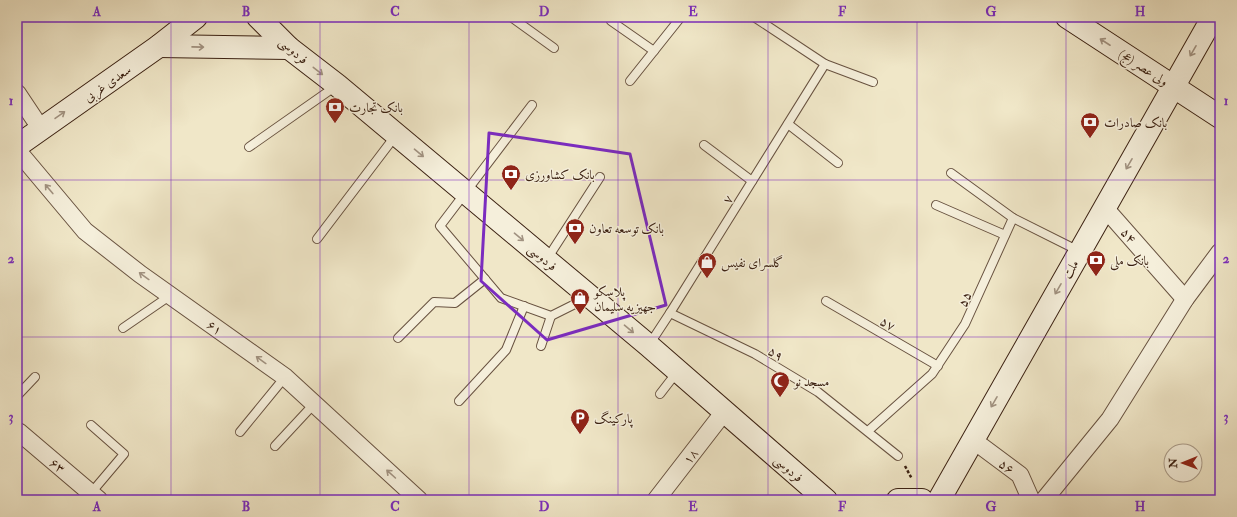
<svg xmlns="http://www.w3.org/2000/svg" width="1237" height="517" font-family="'IM FELL Double Pica',Amiri,serif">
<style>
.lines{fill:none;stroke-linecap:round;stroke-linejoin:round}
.service-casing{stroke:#685240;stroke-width:10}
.minor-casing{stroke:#685240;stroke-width:19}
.secondary-casing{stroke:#3b2112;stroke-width:24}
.path{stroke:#3b2112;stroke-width:2.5;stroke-dasharray:3 2;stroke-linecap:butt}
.service{stroke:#f5efdb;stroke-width:8}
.minor{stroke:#f5efdb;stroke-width:17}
.secondary{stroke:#f5efdb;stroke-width:22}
.oneway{stroke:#a19281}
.marked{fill:none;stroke:#7b2cbf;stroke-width:3;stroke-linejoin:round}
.grid{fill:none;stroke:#7b2cbf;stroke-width:1;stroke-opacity:0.55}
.labels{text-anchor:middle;stroke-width:3;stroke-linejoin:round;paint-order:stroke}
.street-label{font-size:13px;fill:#3b2112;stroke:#f5efdb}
.poi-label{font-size:13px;fill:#3b2112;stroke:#f5efdb;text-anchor:start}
.neatline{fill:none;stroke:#7b2cbf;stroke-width:1.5}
.grid-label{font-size:13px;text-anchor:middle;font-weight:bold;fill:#7b2cbf}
</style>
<rect width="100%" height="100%" fill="#f0e7c8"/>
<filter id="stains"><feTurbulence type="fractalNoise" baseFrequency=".005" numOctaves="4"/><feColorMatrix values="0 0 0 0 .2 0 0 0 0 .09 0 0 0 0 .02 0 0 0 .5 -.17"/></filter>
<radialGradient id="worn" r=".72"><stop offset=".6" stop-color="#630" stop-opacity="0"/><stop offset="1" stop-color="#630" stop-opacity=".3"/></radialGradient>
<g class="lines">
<defs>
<g id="service">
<path d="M511,17L554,48"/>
<path d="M754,17L825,64L873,82"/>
<path d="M611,21L654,51"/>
<path d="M630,81L681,17"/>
<path d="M532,105L440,226L501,298L551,316L589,297"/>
<path d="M788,124L838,163"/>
<path d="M704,145L752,181"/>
<path d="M249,147L336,86"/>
<path d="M951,173L1013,218"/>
<path d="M936,205L1005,235"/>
<path d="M317,239L396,135"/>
<path d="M547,259L600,177"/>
<path d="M826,301L938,366"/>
<path d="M670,313L755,354L818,392L898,456"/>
<path d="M123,328L171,295"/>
<path d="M398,338L434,302L455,303L485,279"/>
<path d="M649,345L670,313L825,64"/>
<path d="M541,346L551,316"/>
<path d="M660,394L677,372"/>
<path d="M17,396L35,377"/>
<path d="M459,401L506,350L524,306"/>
<path d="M868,431L932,374L965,324L1013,218L1079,251"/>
<path d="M240,432L285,377"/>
<path d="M275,446L314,404"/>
<path d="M91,493L124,454L91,425"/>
</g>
<g id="minor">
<path d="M17,93L41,129"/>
<path d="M17,150L85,231L140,274L285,377L419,500"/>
<path d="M1104,207L1185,299"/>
<path d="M17,432H19L99,500"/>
<path d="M973,440L1020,475L1031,500"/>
<path d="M656,500L724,412"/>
<path d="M1044,500L1110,419L1185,299L1220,252"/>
</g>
<g id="secondary">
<path d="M258,17L289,48L337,85L648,345L826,500"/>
<path d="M1067,17L1220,117"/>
<path d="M159,46L289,48"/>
<path d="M17,146L159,46L196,17"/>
<path d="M898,500H922"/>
<path d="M939,500L1213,17"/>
</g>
</defs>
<use href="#service" class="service-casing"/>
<use href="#minor" class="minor-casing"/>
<use href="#secondary" class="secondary-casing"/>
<path class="path" d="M905,466L912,479"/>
<use href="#service" class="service"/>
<use href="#minor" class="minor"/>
<use href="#secondary" class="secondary"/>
</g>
<defs><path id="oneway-shaft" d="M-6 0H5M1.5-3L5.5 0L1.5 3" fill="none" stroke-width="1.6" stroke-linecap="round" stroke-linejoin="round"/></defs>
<g class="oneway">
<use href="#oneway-shaft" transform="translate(1105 42) rotate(-147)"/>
<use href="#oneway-shaft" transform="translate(198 47) rotate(1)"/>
<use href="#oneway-shaft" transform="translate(1193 51) rotate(120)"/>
<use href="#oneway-shaft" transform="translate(318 71) rotate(38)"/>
<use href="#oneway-shaft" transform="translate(60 115) rotate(-35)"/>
<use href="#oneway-shaft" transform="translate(419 153) rotate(40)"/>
<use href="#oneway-shaft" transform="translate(1129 164) rotate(120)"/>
<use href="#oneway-shaft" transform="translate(49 189) rotate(-130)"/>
<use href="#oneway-shaft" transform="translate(519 237) rotate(40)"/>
<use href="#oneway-shaft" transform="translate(144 276) rotate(-144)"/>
<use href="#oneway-shaft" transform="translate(1058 289) rotate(120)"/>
<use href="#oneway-shaft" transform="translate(629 329) rotate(40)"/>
<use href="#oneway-shaft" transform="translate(261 360) rotate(-144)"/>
<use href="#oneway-shaft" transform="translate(994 402) rotate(120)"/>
<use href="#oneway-shaft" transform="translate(391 474) rotate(-138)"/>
</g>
<path class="marked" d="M489,133L630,154L666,305L547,340L481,281Z"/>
<path class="grid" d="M171,17V500M320,17V500M469,17V500M618,17V500M768,17V500M917,17V500M1066,17V500M17,180H1220M17,337H1220"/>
<defs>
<symbol id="bank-pin" viewBox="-11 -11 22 30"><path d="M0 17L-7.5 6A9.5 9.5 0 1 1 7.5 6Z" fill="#8f2418" stroke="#f5efdb"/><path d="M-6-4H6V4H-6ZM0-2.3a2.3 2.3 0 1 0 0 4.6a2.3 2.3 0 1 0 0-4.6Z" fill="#fff"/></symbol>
<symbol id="shop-pin" viewBox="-11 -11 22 30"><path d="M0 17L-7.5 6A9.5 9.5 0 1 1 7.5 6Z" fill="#8f2418" stroke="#f5efdb"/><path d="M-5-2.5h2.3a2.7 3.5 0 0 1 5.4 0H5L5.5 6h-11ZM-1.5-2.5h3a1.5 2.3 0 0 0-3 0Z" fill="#fff"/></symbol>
<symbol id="mosque-pin" viewBox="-11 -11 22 30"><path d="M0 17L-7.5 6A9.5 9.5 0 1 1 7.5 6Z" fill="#8f2418" stroke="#f5efdb"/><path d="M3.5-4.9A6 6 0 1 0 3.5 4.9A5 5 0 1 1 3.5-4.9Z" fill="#fff"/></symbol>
<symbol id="parking-pin" viewBox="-11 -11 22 30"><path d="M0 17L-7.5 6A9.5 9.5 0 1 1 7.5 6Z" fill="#8f2418" stroke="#f5efdb"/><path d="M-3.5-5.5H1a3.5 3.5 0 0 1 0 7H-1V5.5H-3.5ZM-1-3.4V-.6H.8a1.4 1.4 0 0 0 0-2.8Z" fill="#fff"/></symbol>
</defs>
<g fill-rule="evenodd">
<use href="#bank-pin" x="324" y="96" width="22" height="30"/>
<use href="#bank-pin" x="1079" y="111" width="22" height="30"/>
<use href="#bank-pin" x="500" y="163" width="22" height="30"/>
<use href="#bank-pin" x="564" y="217" width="22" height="30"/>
<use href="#bank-pin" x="1085" y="249" width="22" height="30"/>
<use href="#shop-pin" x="696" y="251" width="22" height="30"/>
<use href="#shop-pin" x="569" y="287" width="22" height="30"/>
<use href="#mosque-pin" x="769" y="370" width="22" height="30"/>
<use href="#parking-pin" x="569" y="407" width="22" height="30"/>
</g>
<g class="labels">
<g class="street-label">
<text transform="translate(294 50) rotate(41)" y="5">فردوسی</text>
<text transform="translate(1144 67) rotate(33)" y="5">ولی عصر (عج)</text>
<text transform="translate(107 83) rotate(-35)" y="5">سعدی غربی</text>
<text transform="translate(727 199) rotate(-58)" y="5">۷</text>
<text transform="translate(1129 235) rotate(49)" y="5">۵۴</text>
<text transform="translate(543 257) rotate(40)" y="5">فردوسی</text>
<text transform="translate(1070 269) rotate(-60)" y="5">ملت</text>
<text transform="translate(964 299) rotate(-66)" y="5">۵۵</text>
<text transform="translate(888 323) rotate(30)" y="5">۵۷</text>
<text transform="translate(215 327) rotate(36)" y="5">۶۱</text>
<text transform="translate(776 353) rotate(31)" y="5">۵۹</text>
<text transform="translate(690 456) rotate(-52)" y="5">۱۸</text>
<text transform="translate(58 465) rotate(40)" y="5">۶۳</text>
<text transform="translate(1007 466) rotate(36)" y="5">۵۶</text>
<text transform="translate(789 468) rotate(41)" y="5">فردوسی</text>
</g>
<g class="poi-label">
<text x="349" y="112">بانک تجارت</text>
<text x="1104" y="127">بانک صادرات</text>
<text x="525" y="179">بانک کشاورزی</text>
<text x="589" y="233">بانک توسعه تعاون</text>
<text x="1110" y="265">بانک ملی</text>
<text x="721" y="267">گلسرای نفیس</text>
<text x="594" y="296">پلاسکو<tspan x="594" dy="15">جهیزیه سلیمان</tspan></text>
<text x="794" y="386">مسجد نو</text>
<text x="594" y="423">پارکینگ</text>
</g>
</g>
<rect width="1237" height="517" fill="none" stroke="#f0e7c8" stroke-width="44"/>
<g transform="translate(1183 463) rotate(269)"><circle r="19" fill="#f5efdb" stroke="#ab9d8b"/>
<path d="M0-3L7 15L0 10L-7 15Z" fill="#8f2418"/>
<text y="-6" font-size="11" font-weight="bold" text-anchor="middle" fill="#3b2112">N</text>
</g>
<rect x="22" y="22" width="1193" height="473" class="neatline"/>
<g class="grid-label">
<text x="97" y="16">A</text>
<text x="246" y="16">B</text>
<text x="395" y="16">C</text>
<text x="544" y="16">D</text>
<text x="693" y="16">E</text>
<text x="842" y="16">F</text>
<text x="991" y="16">G</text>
<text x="1140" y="16">H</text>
<text x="11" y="105">1</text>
<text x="1226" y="105">1</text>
<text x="11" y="263">2</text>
<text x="1226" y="263">2</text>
<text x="11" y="421">3</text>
<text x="1226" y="421">3</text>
<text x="97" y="511">A</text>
<text x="246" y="511">B</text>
<text x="395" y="511">C</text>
<text x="544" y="511">D</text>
<text x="693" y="511">E</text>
<text x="842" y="511">F</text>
<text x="991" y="511">G</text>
<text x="1140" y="511">H</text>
</g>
<rect width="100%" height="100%" filter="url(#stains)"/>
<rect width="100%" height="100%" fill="url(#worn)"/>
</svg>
